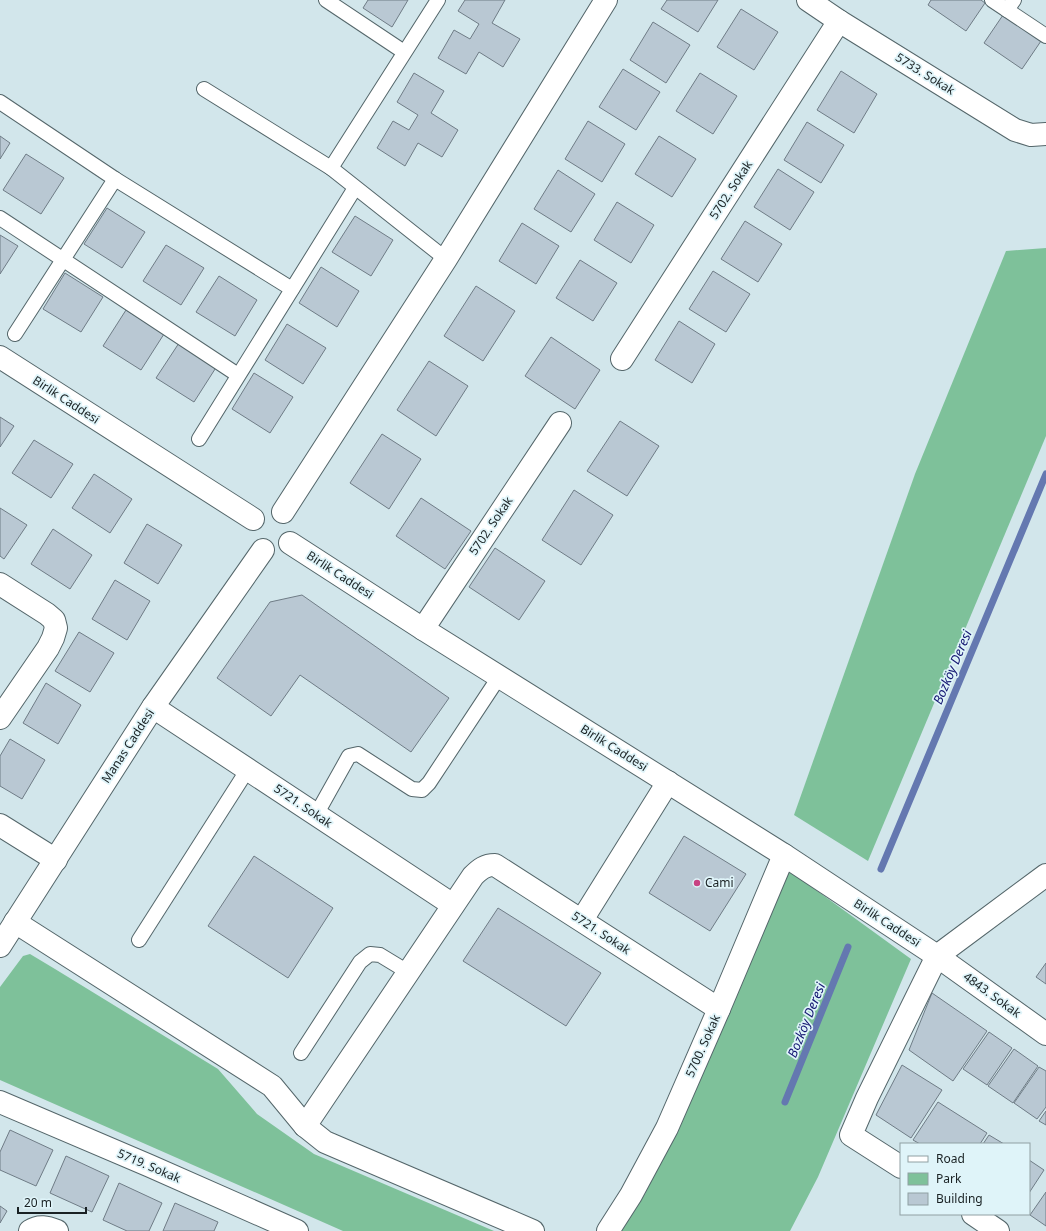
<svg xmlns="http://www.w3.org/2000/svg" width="1046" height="1231" font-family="'Noto Sans',sans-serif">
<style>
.green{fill:#7ec19a}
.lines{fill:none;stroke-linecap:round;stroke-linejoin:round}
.stream{stroke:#6478b0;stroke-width:7}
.building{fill:#b9c8d3;stroke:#6f7c86}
.service-casing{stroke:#54666a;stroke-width:16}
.minor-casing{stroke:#54666a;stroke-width:24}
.tertiary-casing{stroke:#54666a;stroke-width:24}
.service{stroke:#fff;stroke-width:14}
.minor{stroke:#fff;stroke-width:22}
.tertiary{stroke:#fff;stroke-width:22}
.poi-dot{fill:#c84282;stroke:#dff4f9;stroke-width:1.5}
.labels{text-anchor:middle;stroke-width:3.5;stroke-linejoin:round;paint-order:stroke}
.street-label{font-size:12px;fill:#192123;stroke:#dff4f9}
.poi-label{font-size:12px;fill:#192123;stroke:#dff4f9;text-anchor:start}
.water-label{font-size:13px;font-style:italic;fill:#131671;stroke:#dff4f9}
</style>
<rect width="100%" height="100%" fill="#d2e6eb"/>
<g class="green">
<path d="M1046,248V436L868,861L794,815L915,474L1006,251Z"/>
<path d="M787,869L911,959L818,1177L790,1231H617L645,1194L718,1023Z"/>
<path d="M30,954L55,969L218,1069L257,1114L314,1154L494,1231H343L0,1080V987L23,956Z"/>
</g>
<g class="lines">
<g class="stream">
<path d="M881,869L1046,474"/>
<path d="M785,1102L848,947"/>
</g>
</g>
<g class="building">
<path d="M368,0H408L392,27L363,8Z"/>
<path d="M465,0H505L492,23L520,39L503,67L479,52L466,74L438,58L454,30L470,39L479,24L458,11Z"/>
<path d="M667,0H718L698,32L661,9Z"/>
<path d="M931,0H981L985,3L966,31L928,5Z"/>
<path d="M741,9L778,32L754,70L717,47Z"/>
<path d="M1003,15L1041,41L1022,69L984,43Z"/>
<path d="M653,22L690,45L666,83L630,60Z"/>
<path d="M623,69L660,92L636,130L599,107Z"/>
<path d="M841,71L877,94L854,133L817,110Z"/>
<path d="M414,73L444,91L431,113L458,130L442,157L418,143L405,166L377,148L393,121L409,130L418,115L397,102Z"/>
<path d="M700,73L737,96L713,134L676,111Z"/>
<path d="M588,121L625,144L602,182L565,159Z"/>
<path d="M807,122L844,145L821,183L784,160Z"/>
<path d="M0,136L10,143L0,159Z"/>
<path d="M659,136L696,159L672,197L635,174Z"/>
<path d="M26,154L64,178L41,214L3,190Z"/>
<path d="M778,169L814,192L790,230L754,207Z"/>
<path d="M558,170L595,194L571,232L534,209Z"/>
<path d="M617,202L654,225L631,263L594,240Z"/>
<path d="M107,208L145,232L122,268L84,244Z"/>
<path d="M355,216L393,240L371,276L332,252Z"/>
<path d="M745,221L782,244L758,282L721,259Z"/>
<path d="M522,223L559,246L536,284L499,261Z"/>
<path d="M0,235L18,246L0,274Z"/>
<path d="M166,245L204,268L181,305L143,281Z"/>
<path d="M580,260L617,283L593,321L556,298Z"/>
<path d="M321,267L359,291L337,327L299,303Z"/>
<path d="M713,271L750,294L726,332L689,309Z"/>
<path d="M65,273L103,297L81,332L43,309Z"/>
<path d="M219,276L257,300L235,336L196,312Z"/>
<path d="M476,286L515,311L483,361L444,336Z"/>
<path d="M126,310L164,334L141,370L103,346Z"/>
<path d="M679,321L715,344L692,383L655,360Z"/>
<path d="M287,324L326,348L303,384L265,360Z"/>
<path d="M551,337L600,370L575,409L525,376Z"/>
<path d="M179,343L217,366L194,402L156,378Z"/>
<path d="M429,361L468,386L436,436L397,410Z"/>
<path d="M254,373L293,397L270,433L232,409Z"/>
<path d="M0,417L14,426L0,447Z"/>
<path d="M620,421L659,446L627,496L587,471Z"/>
<path d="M382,434L421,459L389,509L350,483Z"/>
<path d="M34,440L73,464L51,498L12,473Z"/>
<path d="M94,474L132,499L110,533L72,508Z"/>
<path d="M574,490L613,515L581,565L542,540Z"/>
<path d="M421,498L471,531L445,569L396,536Z"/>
<path d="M0,508L27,525L4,559L0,556Z"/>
<path d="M147,524L182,545L158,584L124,563Z"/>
<path d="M53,529L92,555L70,589L31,564Z"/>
<path d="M495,548L545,581L519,620L469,587Z"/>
<path d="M115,580L150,601L127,640L92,619Z"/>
<path d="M302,595L449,698L411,752L300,675L271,716L217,678L270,602Z"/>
<path d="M79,632L114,653L90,692L55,671Z"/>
<path d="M46,683L81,705L58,744L23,723Z"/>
<path d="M10,739L45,760L22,799L0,786V756Z"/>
<path d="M684,836L746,874L710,931L649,893Z"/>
<path d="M254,856L333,908L288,978L208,926Z"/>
<path d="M498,908L601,973L566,1026L463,961Z"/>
<path d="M1046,963V984L1036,977Z"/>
<path d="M932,993L987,1031L953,1081L909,1050Z"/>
<path d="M989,1032L1012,1048L987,1085L963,1069Z"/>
<path d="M1014,1049L1038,1066L1013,1103L988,1086Z"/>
<path d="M902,1065L942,1090L911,1138L876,1115Z"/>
<path d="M1039,1067L1046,1071V1107L1037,1119L1014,1103Z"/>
<path d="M938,1102L987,1133L980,1144H920L913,1140Z"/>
<path d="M1046,1111V1125L1039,1121Z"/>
<path d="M10,1130L53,1150L36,1186L0,1170V1152Z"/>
<path d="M989,1135L1004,1144H983Z"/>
<path d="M66,1156L109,1176L92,1212L50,1193Z"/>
<path d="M1029,1160L1044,1170L1029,1193Z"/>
<path d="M119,1183L162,1203L149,1231H127L103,1220Z"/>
<path d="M1046,1192V1226L1030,1215Z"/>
<path d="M175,1203L218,1222L214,1231H163Z"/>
<path d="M0,1206L7,1211L0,1223Z"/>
</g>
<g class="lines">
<defs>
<g id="service">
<path d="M326,0L404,52"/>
<path d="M992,0L1046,36"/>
<path d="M1007,10L1014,0"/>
<path d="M204,89L331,168L446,259"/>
<path d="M0,102L115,179L292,289"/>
<path d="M331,168L438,0"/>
<path d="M0,218L238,375"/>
<path d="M15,334L115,179"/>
<path d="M199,439L355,188"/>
<path d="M316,815L349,756L358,754L412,789L422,790L429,783L499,677"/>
<path d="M139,940L248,769"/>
<path d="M301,1053L360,962L370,954L380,955L408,972"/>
</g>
<g id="minor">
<path d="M808,0L839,21L1015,130L1031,135L1046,134"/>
<path d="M622,359L839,21"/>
<path d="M0,584L47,614L54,620L56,628L53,638L48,648L0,718"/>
<path d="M423,629L560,423"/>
<path d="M153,707L453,905"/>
<path d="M0,825L56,860"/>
<path d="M582,920L668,782"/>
<path d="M15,922L272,1086L305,1126L325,1142L533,1231"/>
<path d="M0,1102L150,1166L297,1231"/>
<path d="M305,1126L473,876C480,869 485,865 495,865L719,1009"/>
<path d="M901,1167L851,1135L867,1098L937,956L1046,875"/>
<path d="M973,1214L998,1231"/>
<path d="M30,1231C39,1225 47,1227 57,1231"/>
<path d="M608,1231L631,1195L667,1128L719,1009L784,855"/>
</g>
<g id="tertiary">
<path d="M0,357L253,519"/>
<path d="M283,512L446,259L606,0"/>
<path d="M290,543L423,629L784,855L937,956L1046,1034"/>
<path d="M0,946L153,707L263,550"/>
</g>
</defs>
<use href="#service" class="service-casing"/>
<use href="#minor" class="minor-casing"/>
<use href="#tertiary" class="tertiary-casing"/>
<use href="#service" class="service"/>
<use href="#minor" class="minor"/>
<use href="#tertiary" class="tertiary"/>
</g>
<circle class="poi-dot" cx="697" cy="883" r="4"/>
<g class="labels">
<g class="street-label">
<text transform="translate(925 74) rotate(32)" y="4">5733. Sokak</text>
<text transform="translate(731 190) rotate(-57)" y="4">5702. Sokak</text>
<text transform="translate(66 400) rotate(33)" y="4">Birlik Caddesi</text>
<text transform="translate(491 526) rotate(-56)" y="4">5702. Sokak</text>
<text transform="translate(340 575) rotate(33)" y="4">Birlik Caddesi</text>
<text transform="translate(128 746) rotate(-57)" y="4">Manas Caddesi</text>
<text transform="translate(614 748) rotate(32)" y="4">Birlik Caddesi</text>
<text transform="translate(303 806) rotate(34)" y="4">5721. Sokak</text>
<text transform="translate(887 923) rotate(33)" y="4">Birlik Caddesi</text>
<text transform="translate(601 933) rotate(33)" y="4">5721. Sokak</text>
<text transform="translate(992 995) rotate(36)" y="4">4843. Sokak</text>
<text transform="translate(703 1046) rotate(-66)" y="4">5700. Sokak</text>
<text transform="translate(149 1166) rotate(23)" y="4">5719. Sokak</text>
</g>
<g class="poi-label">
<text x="705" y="887">Cami</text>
</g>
<g class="water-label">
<text transform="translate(952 667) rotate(-67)" y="5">Bozköy Deresi</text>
<text transform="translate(806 1020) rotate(-68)" y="5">Bozköy Deresi</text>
</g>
</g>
<rect x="900" y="1143" width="130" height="72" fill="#dff4f9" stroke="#90a0a3"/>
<rect x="908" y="1156" width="20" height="6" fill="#ffffff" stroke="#90a0a3"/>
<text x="936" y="1163" font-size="12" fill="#192123">Road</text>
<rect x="908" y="1173" width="20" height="12" fill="#7ec19a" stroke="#90a0a3"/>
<text x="936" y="1183" font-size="12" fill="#192123">Park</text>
<rect x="908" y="1193" width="20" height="12" fill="#b9c8d3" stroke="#90a0a3"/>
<text x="936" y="1203" font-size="12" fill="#192123">Building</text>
<path d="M18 1207v6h68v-6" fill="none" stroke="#192123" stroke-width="2"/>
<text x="24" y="1207" font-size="12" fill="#192123" stroke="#dff4f9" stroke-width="3" paint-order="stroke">20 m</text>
</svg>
